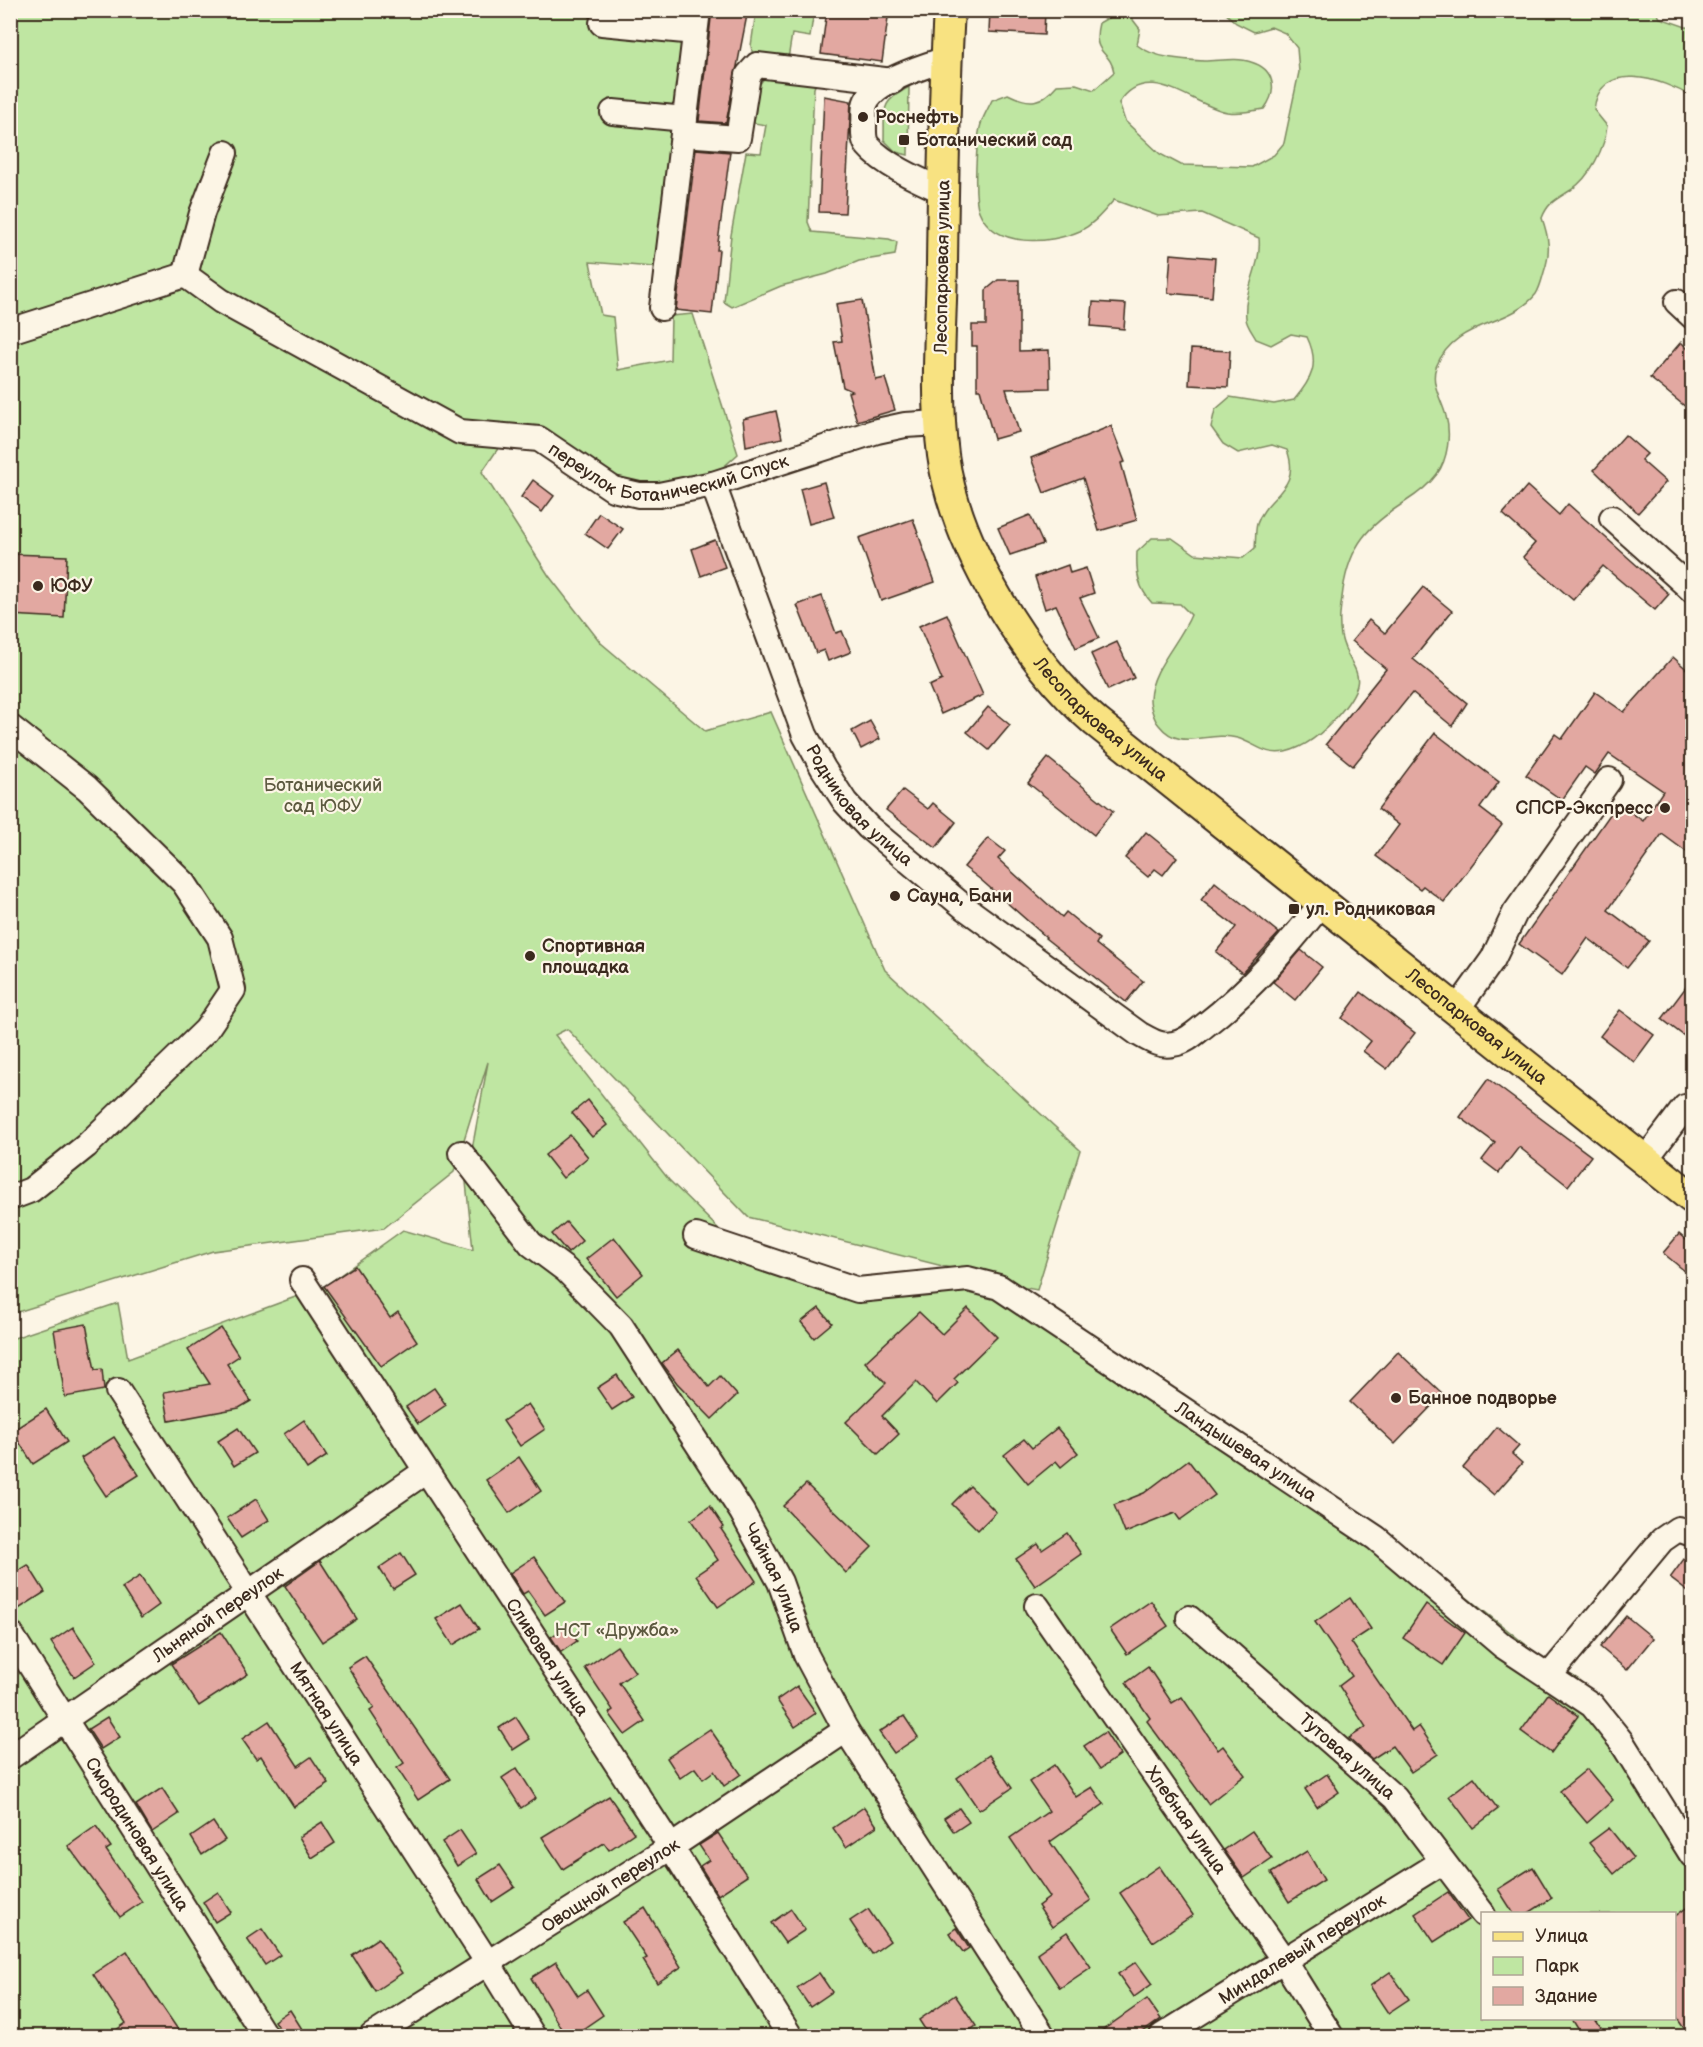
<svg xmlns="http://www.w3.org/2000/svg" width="1703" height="2047" font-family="'Balsamiq Sans',sans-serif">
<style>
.green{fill:#bfe6a2;stroke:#7d8860;stroke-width:1.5;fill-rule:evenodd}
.building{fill:#e2a8a1;stroke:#3b2a1e;stroke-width:1.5}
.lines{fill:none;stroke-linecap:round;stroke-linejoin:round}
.minor-casing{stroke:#3b2a1e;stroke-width:28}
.major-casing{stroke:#3b2a1e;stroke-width:34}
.minor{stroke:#fcf5e5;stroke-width:24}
.major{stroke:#f8e281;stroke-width:30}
.poi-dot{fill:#3b2a1e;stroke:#fcf5e5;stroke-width:2}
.labels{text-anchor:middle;stroke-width:4.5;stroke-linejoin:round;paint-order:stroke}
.poi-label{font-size:18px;font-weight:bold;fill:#3b2a1e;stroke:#fcf5e5;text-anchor:start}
.street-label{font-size:18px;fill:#3b2a1e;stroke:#fcf5e5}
.park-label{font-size:18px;fill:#5c593f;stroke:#fcf5e5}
</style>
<rect width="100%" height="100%" fill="#fcf5e5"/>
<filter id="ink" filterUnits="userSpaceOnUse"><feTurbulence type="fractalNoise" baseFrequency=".0167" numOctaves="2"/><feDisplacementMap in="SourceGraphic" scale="12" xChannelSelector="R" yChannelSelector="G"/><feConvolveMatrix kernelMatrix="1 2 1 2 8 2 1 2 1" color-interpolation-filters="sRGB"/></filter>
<g filter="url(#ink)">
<g class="green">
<path d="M1655,10L1660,18L1692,29V97C1663,79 1599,58 1594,110L1607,126C1605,148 1590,177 1571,190C1557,199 1548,202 1542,218C1549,238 1551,252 1544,272C1542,279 1540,288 1536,294C1509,328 1455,319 1436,367C1430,384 1442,400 1446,416C1451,434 1448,459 1437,474C1429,485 1416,495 1405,502C1368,526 1350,544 1343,590C1341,606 1338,620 1341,636C1349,672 1374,672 1341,712C1327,729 1308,747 1285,752C1264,756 1255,743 1237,738C1207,730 1181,753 1159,725C1154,720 1150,706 1150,699C1151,669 1180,642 1191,615L1180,604L1152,603C1138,588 1136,573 1137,552L1152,538H1172L1195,554L1243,558L1255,548C1256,540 1255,531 1257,524C1266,495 1302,490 1287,450L1272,445L1238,453L1223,444L1211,427L1215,410L1230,397L1274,404L1294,400C1312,379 1320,364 1307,337L1291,334L1271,345L1256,339C1253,333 1246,325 1246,318C1243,289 1262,266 1259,238L1202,213L1158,216L1114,200C1104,211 1094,224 1080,231C1050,244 994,249 979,211C973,196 976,136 982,121C985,113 989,107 992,100L1008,94C1030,105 1041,104 1057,85L1076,84L1094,90L1114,72C1110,49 1091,56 1099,23L1115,14L1130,16L1140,29L1137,45C1153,58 1184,60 1204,61C1219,61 1237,57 1251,62C1275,69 1278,91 1264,109C1253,111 1239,114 1227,112C1192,105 1147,59 1119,103L1125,121L1160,154L1181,165L1252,167L1274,155L1284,143L1299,72L1297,48L1285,33L1271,27L1254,32L1236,23L1223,11Z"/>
<path d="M10,11H687L680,20L683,40L662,259L653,267L590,262L601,315L613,317L618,370L670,360L671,316L693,314L738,454L719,471L674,485L619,484L512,428L482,472L549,576L601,643L705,731L771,712L885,970L1080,1150L1037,1290L1021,1287L1109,1355L1369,1519L1541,1657L1578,1679L1692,1839V2036H11V1339L118,1303L128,1359L325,1286L403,1230L473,1250L466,1182L488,1062L454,1172L384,1228L213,1251L11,1314ZM567,1029L748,1217L1006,1282L873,1293L727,1237L669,1180L555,1035ZM1482,1914H1674V2018H1482Z"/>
<path d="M756,11H814L810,37L792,34L788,59L753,56L751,46Z"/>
<path d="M768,73L818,79L814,88L808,222L812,232L889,239L897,242L895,255L859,261L827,274L781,286L732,307L724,302L731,235L746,152L761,153L766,125L754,123L759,85Z"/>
<path d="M909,87L908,155L896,152L884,140C885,108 879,103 909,87Z"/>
</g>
<g class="building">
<path d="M712,10H748L726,123L699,121Z"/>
<path d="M827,10H889L882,62L821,54Z"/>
<path d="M990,10H1045L1044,35L989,32Z"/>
<path d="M824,96L851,101L845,213L819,212Z"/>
<path d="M696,149L730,152L717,250H719L712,314L676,310Z"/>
<path d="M1171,254L1215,258L1212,297L1168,293Z"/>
<path d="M998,280H1019V351L1049,350L1050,388L1006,389L1019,432L994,439L980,389H977V346H972V325H986V290Z"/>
<path d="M862,300L876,380L885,378L895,410L857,421L848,392L852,391L843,387L834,342L842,341L836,304Z"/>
<path d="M1093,302L1126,304L1124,329L1091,326Z"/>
<path d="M1681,342L1692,353V412L1650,378Z"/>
<path d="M1191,349L1230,351L1228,387L1189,385Z"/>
<path d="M776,411L782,438L746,446L743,419Z"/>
<path d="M1111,426L1125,462L1121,463L1137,520L1099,531L1083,478L1044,493L1031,458Z"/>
<path d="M1625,435L1647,454L1641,460L1666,482L1638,513L1594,470Z"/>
<path d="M533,480L554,496L542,512L521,497Z"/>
<path d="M824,482L834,517L809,524L800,489Z"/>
<path d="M1527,486L1559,515L1568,504L1669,594L1655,610L1603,566L1573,600L1523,557L1535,543L1503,514Z"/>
<path d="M599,513L623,529L608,549L585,533Z"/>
<path d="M1030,515L1043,544L1010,555L998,528Z"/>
<path d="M913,519L935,582L881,601L859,538Z"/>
<path d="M715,540L725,567L701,576L692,549Z"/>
<path d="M10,554L67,556L64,618L10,615Z"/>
<path d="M1068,565L1070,573L1086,568L1094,593L1080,598L1099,638L1076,648L1056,605L1045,609L1035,577Z"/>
<path d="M1423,587L1452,611L1413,659L1467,703L1452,726L1412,693L1353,766L1326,744L1386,669L1352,641L1369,620L1385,633Z"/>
<path d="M822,596L836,633L842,631L851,652L828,661L824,650L816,653L797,605Z"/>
<path d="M947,614L983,695L941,714L929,686L942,680L919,626Z"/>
<path d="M1117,642L1134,678L1108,690L1091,654Z"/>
<path d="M1673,657L1692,674V856L1662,834L1608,910L1649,941L1627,968L1588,938L1562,975L1519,944L1618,803L1643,821L1663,791L1609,754L1595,774L1585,767L1562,800L1526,775L1555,734L1562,739L1595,692L1624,712Z"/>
<path d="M988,707L1010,725L989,750L967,732Z"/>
<path d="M870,721L880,739L861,749L852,731Z"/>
<path d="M1435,733L1499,782L1480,808L1502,825L1444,902L1423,886L1420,889L1376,856L1399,825L1378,809Z"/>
<path d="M1048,758L1113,811L1094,835L1028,783Z"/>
<path d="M903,790L928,809L933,803L956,822L936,848L886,810Z"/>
<path d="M1146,832L1177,857L1163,875L1155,869L1148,877L1125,858Z"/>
<path d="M988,838L1005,851L998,859L1062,917L1066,912L1099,939L1096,944L1143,981L1126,1002L1045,938L1046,937L981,880L964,867Z"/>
<path d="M1215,882L1279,933L1242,973L1216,952L1236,927L1201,900Z"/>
<path d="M1301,950L1322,967L1295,1000L1273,982Z"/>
<path d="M1692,979V1042L1662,1019Z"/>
<path d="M1361,992L1415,1033L1387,1069L1363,1051L1371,1041L1342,1018Z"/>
<path d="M1620,1010L1654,1035L1634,1062L1600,1036Z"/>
<path d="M1488,1079L1591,1156L1568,1186L1519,1147L1499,1173L1482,1160L1495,1143L1460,1117Z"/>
<path d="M588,1100L607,1125L592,1137L572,1113Z"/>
<path d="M570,1135L588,1157L563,1178L545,1155Z"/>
<path d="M566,1222L582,1241L568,1253L552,1234Z"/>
<path d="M1679,1234L1692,1245V1277L1663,1253Z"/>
<path d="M614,1237L643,1274L616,1296L586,1259Z"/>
<path d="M355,1266L390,1318L398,1312L417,1341L381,1366L324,1286Z"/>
<path d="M819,1308L832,1323L814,1338L801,1322Z"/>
<path d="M968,1308L997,1337L954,1379L958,1383L937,1404L916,1382L882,1416L899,1434L878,1454L846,1422L886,1383L865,1362L919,1312L942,1334Z"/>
<path d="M86,1324L95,1370L102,1369L104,1390L65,1397L54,1330Z"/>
<path d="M221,1328L239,1356L227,1364L251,1401L239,1408L169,1421L164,1392L210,1384L188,1350Z"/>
<path d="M678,1350L709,1387L720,1376L737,1395L712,1419L677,1383L662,1363Z"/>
<path d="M1398,1352L1443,1394L1395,1444L1350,1402Z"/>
<path d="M617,1375L632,1397L612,1410L597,1388Z"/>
<path d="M434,1388L446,1405L418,1424L406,1407Z"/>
<path d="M528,1404L545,1429L520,1446L503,1421Z"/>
<path d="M46,1409L67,1442L33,1464L12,1431Z"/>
<path d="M304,1420L327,1456L307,1469L284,1434Z"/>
<path d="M1497,1427L1519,1446L1512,1454L1522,1463L1494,1495L1463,1468Z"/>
<path d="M238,1428L255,1453L234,1466L218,1441Z"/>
<path d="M1057,1428L1078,1453L1061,1467L1056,1461L1028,1484L1004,1455L1024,1439L1032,1448Z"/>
<path d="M114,1437L139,1475L106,1496L81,1458Z"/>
<path d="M519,1457L541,1491L509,1513L486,1480Z"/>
<path d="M1188,1460L1215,1495L1180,1520L1175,1513L1125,1533L1114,1505L1144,1493Z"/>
<path d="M806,1484L872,1547L846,1573L783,1506Z"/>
<path d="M970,1486L996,1512L978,1530L952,1504Z"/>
<path d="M256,1499L269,1520L241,1538L227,1518Z"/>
<path d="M710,1506L724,1527L721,1529L756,1581L718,1607L696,1575L718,1560L691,1520Z"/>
<path d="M1067,1533L1081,1554L1035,1586L1016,1559L1038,1544L1042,1550Z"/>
<path d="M1692,1548V1595L1670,1578Z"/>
<path d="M401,1553L415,1575L393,1589L379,1568Z"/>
<path d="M534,1557L565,1602L545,1615L528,1591L523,1594L510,1573Z"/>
<path d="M320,1561L357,1619L322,1642L285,1586Z"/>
<path d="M28,1565L45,1592L17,1610L10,1601V1576Z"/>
<path d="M140,1576L159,1605L141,1618L122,1588Z"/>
<path d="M1350,1598L1371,1629L1351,1642L1412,1731L1419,1726L1438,1754L1411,1772L1392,1746L1372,1759L1349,1738L1366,1727L1339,1686L1352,1676L1315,1622Z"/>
<path d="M1151,1601L1168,1626L1127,1654L1110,1629Z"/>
<path d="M462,1603L479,1629L453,1645L436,1619Z"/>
<path d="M1426,1604L1465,1633L1443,1665L1403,1638Z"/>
<path d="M1626,1616L1653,1638L1627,1670L1600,1647Z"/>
<path d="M567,1626L577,1641L561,1652L551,1637Z"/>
<path d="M73,1627L96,1662L74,1677L51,1642Z"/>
<path d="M221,1632L248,1674L199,1706L171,1664Z"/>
<path d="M617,1646L635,1672L619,1683L645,1721L625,1735L609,1713L613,1710L585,1668Z"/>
<path d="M365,1656L450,1779L418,1800L397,1768L404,1763L370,1711L374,1708L348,1667Z"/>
<path d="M1148,1667L1172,1703L1182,1697L1218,1750L1223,1746L1245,1775L1208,1804L1147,1721L1150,1718L1126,1683Z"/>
<path d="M797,1686L816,1713L795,1727L777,1700Z"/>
<path d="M1548,1694L1578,1716L1551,1753L1521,1731Z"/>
<path d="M904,1716L918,1737L894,1753L879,1732Z"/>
<path d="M107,1717L120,1737L101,1749L88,1729Z"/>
<path d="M516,1717L530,1739L513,1750L499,1728Z"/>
<path d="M269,1721L298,1766L311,1757L329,1784L294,1807L261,1756L256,1759L242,1739Z"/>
<path d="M710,1729L741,1774L724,1786L714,1771L703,1779L695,1768L680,1778L667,1758Z"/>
<path d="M1105,1732L1120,1755L1100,1769L1084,1746Z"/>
<path d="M989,1755L1012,1788L979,1810L957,1778Z"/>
<path d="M1054,1765L1076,1797L1092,1787L1104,1804L1050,1842L1091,1900L1052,1927L1038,1906L1050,1897L1010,1838L1049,1811L1029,1782Z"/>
<path d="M517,1768L536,1798L521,1808L502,1778Z"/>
<path d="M1587,1769L1613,1800L1587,1823L1560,1791Z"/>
<path d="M1327,1774L1339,1792L1317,1807L1305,1789Z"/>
<path d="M1474,1777L1498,1809L1473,1828L1449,1796Z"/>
<path d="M162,1788L179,1814L152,1832L136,1805Z"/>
<path d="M609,1796L634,1833L609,1850L604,1843L563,1869L542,1837Z"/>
<path d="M864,1807L877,1826L846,1847L833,1828Z"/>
<path d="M959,1808L969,1822L954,1832L944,1818Z"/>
<path d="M213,1822L225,1840L202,1855L191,1837Z"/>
<path d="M322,1822L335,1843L312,1858L299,1837Z"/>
<path d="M96,1826L111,1847L106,1850L142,1902L120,1917L68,1846Z"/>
<path d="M1609,1828L1633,1858L1614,1874L1589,1843Z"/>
<path d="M460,1830L476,1854L457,1866L442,1842Z"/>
<path d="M1252,1831L1272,1859L1244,1878L1224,1850Z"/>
<path d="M718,1833L747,1876L718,1895L700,1866L709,1860L699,1845Z"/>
<path d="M1307,1851L1324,1880L1289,1902L1271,1873Z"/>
<path d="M500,1865L515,1887L492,1902L478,1879Z"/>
<path d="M1159,1866L1193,1915L1153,1942L1120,1893Z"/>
<path d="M1533,1867L1552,1898L1527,1914H1514L1498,1889Z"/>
<path d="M218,1892L231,1912L215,1922L203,1902Z"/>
<path d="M1448,1892L1468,1920L1434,1942L1415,1914Z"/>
<path d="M1692,1904V2037H1690L1674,2014V1917Z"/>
<path d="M645,1908L681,1967L657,1983L643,1960L647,1958L623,1922Z"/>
<path d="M791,1909L805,1930L785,1943L771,1923Z"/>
<path d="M868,1909L890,1941L872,1954L850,1921Z"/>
<path d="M956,1928L969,1948L963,1952L949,1933Z"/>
<path d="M262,1929L280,1955L265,1965L247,1939Z"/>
<path d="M1067,1932L1091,1967L1060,1988L1037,1953Z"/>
<path d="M378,1938L402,1973L375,1991L352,1955Z"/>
<path d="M127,1951L149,1987L183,2037H106L126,2023L93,1974Z"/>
<path d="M556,1962L578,1996L587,1990L603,2015L571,2037H566L531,1978Z"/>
<path d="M1136,1962L1152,1984L1134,1997L1118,1974Z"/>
<path d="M1390,1972L1409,1999L1388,2013L1370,1986Z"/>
<path d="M819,1973L832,1992L810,2007L797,1988Z"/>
<path d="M955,1995L976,2026L960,2037H930L919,2020Z"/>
<path d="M1147,1999L1161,2019L1136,2037H1093Z"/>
<path d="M290,2010L307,2037H284L274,2021Z"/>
<path d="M1572,2019H1595L1607,2037H1583Z"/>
</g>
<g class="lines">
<defs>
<g id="minor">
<path d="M602,23L695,32"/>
<path d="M613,112L685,119"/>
<path d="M683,134L738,138L748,75L757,65L893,81"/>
<path d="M943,191C921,181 884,165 868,146C863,140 864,132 864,124C865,117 863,108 866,102C876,80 925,66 946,59"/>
<path id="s1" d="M185,275L221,301L460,432L539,439L613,489L639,495H659L713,484L877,431L905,425L940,423"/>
<path d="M1677,302L1692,316"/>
<path d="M662,308L698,10"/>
<path d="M10,331L185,275L202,213L225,153"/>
<path id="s2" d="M713,484L805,735L823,768L845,802L868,827L964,907L1139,1034C1150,1040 1160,1047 1173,1044C1186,1042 1195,1033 1204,1026C1251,990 1286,948 1322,903"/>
<path d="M1612,518L1692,590"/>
<path d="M10,727L87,788L184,883L220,938L233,990L206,1030L86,1146L31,1190L10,1198"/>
<path d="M1458,1008L1493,959L1515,913L1609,780"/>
<path id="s3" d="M461,1153L531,1244L566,1270L621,1326L742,1512L780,1582L806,1655L846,1730L1043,2036"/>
<path d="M1645,1160L1685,1107"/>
<path id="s4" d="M696,1236L858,1290L968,1279L999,1287L1376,1538L1503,1646L1592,1705L1621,1741L1692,1855"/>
<path id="s5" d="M302,1280L671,1847L790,2036"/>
<path id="s6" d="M118,1391L488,1963L533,2036"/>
<path id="s7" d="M1037,1606L1283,1959L1331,2036"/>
<path id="s8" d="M1189,1618L1395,1798L1483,1914"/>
<path id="s9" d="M10,1633L265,2036"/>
<path d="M1549,1676L1662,1540L1678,1529L1692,1534"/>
<path id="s10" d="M10,1757L426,1471"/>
<path id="s11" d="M372,2036L671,1847L846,1730"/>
<path id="s12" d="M1162,2036L1442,1862"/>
</g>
<g id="major">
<path id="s13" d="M949,10C944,95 943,180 942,264C941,327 935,392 943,455C955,545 1027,663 1096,722L1692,1198"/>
</g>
</defs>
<use href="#minor" class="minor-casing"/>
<use href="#major" class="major-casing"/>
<use href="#minor" class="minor"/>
<use href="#major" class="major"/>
</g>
</g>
<g class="poi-dot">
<circle cx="863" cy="117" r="6"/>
<rect x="898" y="134" width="12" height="12" rx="3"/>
<circle cx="38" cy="586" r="6"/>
<circle cx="1665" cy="808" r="6"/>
<circle cx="895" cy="896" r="6"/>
<rect x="1288" y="903" width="12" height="12" rx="3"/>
<circle cx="530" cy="956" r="6"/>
<circle cx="1396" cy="1398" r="6"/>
</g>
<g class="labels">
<g class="poi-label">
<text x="875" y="123">Роснефть</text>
<text x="916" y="146">Ботанический сад</text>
<text x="50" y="592">ЮФУ</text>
<text x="1653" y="814" text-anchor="end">СПСР-Экспресс</text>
<text x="907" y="902">Сауна, Бани</text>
<text x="1306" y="915">ул. Родниковая</text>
<text x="542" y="952">Спортивная<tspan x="542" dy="21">площадка</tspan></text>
<text x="1408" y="1404">Банное подворье</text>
</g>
<g class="street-label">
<text transform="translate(942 267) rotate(-89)" y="6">Лесопарковая улица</text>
<text dy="6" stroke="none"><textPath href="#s1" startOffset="538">переулок Ботанический Спуск</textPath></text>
<text dy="6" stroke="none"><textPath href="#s13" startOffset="760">Лесопарковая улица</textPath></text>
<text dy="6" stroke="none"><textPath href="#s2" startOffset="357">Родниковая улица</textPath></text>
<text dy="6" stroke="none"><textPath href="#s13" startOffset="1246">Лесопарковая улица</textPath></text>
<text dy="6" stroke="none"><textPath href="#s4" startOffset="610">Ландышевая улица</textPath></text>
<text dy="6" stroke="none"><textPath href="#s3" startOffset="532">Чайная улица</textPath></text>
<text dy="6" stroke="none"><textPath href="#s10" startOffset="252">Льняной переулок</textPath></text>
<text dy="6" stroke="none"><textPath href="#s5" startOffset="450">Сливовая улица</textPath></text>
<text dy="6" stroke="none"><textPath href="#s6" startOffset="384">Мятная улица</textPath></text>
<text dy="6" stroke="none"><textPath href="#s8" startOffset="210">Тутовая улица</textPath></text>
<text dy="6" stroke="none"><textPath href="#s7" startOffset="261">Хлебная улица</textPath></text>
<text dy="6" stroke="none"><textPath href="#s9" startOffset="238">Смородиновая улица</textPath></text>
<text dy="6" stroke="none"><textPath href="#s11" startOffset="282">Овощной переулок</textPath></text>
<text dy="6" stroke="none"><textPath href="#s12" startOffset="165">Миндалевый переулок</textPath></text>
</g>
<g class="park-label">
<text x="323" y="791">Ботанический<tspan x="323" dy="21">сад ЮФУ</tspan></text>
<text x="617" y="1636">НСТ «Дружба»</text>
</g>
</g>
<rect width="1703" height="2047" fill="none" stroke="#fcf5e5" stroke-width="36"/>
<rect x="18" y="18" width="1667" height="2011" fill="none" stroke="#3b2a1e" stroke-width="2" filter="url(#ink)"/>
<rect x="1481" y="1912" width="195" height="108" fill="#fcf5e5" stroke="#afa495" stroke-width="1.5"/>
<rect x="1493" y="1932" width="30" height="9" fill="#f8e281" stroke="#afa495" stroke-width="1.5"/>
<text x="1535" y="1942" font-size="18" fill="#3b2a1e">Улица</text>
<rect x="1493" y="1957" width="30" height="18" fill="#bfe6a2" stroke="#afa495" stroke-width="1.5"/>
<text x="1535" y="1972" font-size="18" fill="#3b2a1e">Парк</text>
<rect x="1493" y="1987" width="30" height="18" fill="#e2a8a1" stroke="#afa495" stroke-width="1.5"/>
<text x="1535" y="2002" font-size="18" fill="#3b2a1e">Здание</text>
</svg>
